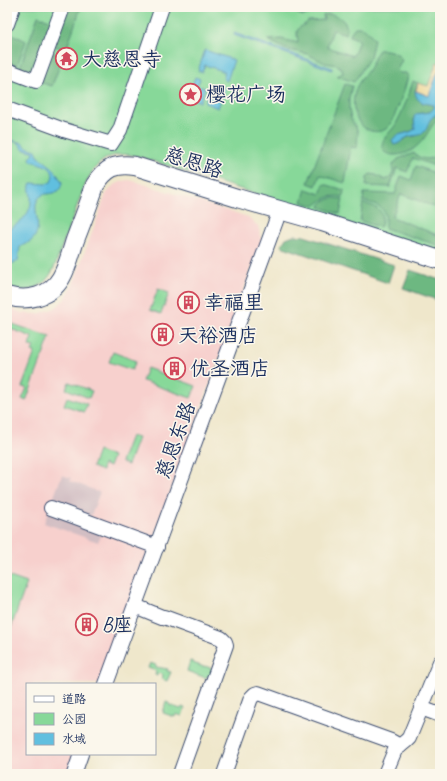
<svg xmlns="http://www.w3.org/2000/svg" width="447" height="781" font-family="Caveat,'LXGW WenKai TC',sans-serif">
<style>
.built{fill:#f7d0cd}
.industrial{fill:#d2bec3}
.green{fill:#87d899;stroke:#51847c}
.forest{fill:#6db881;stroke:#447470}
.sand{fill:#eeda9e;stroke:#84847e}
.water{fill:#61bfdf;stroke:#3e779e}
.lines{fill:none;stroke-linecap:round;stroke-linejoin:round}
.minor-casing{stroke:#3b4b6e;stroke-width:16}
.major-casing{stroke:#3b4b6e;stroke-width:20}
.minor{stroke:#fff;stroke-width:14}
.major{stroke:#fff;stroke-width:18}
.labels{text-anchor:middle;stroke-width:3;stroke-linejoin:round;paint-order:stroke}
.poi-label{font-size:20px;fill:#1b2f5e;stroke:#fbf7ec;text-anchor:start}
.street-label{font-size:20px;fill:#1b2f5e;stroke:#fbf7ec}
</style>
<rect width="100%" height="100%" fill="#fbf7ec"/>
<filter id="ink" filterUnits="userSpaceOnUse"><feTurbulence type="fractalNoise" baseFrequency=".025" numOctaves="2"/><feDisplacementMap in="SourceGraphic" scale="8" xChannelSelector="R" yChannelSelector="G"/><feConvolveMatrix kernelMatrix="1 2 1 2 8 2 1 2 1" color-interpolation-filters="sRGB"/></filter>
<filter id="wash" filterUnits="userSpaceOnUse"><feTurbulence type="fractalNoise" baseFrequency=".012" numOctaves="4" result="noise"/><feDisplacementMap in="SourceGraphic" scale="16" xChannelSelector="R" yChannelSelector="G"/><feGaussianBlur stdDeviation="0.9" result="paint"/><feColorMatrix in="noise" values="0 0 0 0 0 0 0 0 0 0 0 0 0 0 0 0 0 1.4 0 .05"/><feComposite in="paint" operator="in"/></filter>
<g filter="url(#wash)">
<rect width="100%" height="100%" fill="#efe7cb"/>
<path class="built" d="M129,180L137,182L248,217L258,226L261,236V242L101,684H27V754H75L68,774H7V307L22,313L38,314L55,308L64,300L72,287L106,194L114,185L123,181Z"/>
<path class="industrial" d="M62,475L71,478L70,481L94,490V491L100,492L90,518L151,538L154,536L150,549L102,532L98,542L44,523Z"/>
<g class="green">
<path d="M7,7H440V253L137,156C97,147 88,177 77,206C72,221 66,235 61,249C55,267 49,286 28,290C21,291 14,289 7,288Z"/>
<path d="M158,289L169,293L161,314L150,310Z"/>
<path d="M7,322L50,337L26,401L22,399L27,388L22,387L35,352L32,351L34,347L29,346L32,337L11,329L7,338Z"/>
<path d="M113,352L136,361L132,370L109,362Z"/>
<path d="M147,368L196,386L191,398L143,381H142Z"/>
<path d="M69,382L92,391L89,398L66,389Z"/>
<path d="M67,397L87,404L84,412L64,405Z"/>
<path d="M131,436L138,438L128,465L121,462Z"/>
<path d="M98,451L113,456L109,467L103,464L102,471L92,467Z"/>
<path d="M7,576L27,583L9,633L7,632V598L9,596L7,595Z"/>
<path d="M190,661L194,662L193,663L204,667L205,666L213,669L210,677L207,676L206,678L187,671Z"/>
<path d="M150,663L156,665V667L168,669L167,671L171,672L167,681L162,679L163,675L158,673L157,676L155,675L156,671L148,668Z"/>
<path d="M166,702L169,703V705L181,709L182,707L185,708L182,716L176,714L175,717L163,713Z"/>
</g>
<g class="forest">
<path d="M66,7H81L66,50L53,45Z"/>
<path d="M286,7H314L309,10V14L303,16L292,11L287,13L284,11Z"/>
<path d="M329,14C339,15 350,23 346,34L333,30L327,47L353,56L359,40L350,36L351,32L355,27C365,26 370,32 374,40L370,57L354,82L337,76L343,73L342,69L337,65L325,63L307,54L285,49L268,40L282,39L298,43C298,40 297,37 297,33C297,26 305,26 308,21L324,20L323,15Z"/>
<path d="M38,16L53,21L35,72L20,67Z"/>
<path d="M10,33L26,41L17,66L7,62V42Z"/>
<path d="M379,50C388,49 398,52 402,60L397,70L400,73H406L408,76C406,86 394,123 386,129C381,132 376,132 371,131C355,126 351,107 355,92C357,83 364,76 369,69C373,63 374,55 379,50Z"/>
<path d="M50,52L63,57L52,86L39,82Z"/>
<path d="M413,81L418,83L415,91L422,103L434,105L435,107L430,112L416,114L414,119L415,129C408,134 398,133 392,140L397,144L408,137L415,136L423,133C429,123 428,118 440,113V117C430,125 427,138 417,146C411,152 403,155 394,155C388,155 381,152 382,145C383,137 392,131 396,124C403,111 409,95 413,81Z"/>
<path d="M345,84L352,86L349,98V109L351,119L358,131L357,148L351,147L345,183L320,175L316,186L308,183Z"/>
<path d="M440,152V168L413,158L407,172L397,168L390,187L366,186L367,178L370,174L376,175L385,180L390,178L393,173V165L398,159L414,153C422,161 433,161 440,152Z"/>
<path d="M416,166L440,175V187L438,191L440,196V209L401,194L392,217L440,236V246L385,228C384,224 386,219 385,215C383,205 371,203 363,201L364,193L395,194L401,176L411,180Z"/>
<path d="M324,184L344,190L343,197C329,195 326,197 315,206L302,202L306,189L320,194Z"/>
<path d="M333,198L343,199L340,214L320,207C321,201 328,199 333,198Z"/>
<path d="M363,203C376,207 386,209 381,226L379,227L360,221Z"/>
<path d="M294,235L304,236L394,265L388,283L281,246L286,238Z"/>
<path d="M410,270L440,280V301L403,288Z"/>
</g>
<path class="sand" d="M437,62L440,64V73L438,72L429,96L416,91L418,83L428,86Z"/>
<g class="water">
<path d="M234,33L332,68V70L234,35Z"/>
<path d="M205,50L234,60L227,81L223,79L225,72L205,65L202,72L198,71Z"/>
<path d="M438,72L440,73V113C425,119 431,125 424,132C419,137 413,135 408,137C403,139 400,144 394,145L392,141C396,132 408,135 415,129L414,117L416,114L430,112L434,108V105C424,103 416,103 415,91L429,96Z"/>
<path d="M195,77L200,79L197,86L205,88L200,102L188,97Z"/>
<path d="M220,86L225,88L218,108L205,103L209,90L218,93Z"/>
<path d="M7,136L11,140L23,143L26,147L36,150L38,156L53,168L62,182C60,199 45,189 38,199C31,210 44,226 33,239C30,243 24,244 20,247L18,261L14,263L7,264V230C19,224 32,214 31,199C31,193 28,188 31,183L46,184L51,182C58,166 42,165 31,161L30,158L34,154L33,151L23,149C18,139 16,143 7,141Z"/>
</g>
</g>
<g filter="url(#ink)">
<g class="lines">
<defs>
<g id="minor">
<path d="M7,24L13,7"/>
<path d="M7,70L36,81L63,7"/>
<path d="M7,109L64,130L111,144L120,130L162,7"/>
<path d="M51,508L157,547"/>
<path d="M135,606L162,617"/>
<path d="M164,617L221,638L225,642L226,645L180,774"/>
<path d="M106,684L280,210"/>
<path d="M421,708L440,715"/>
<path d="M74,774L81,754"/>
<path d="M224,774L251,698L255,694L258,693L391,741L400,746"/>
<path d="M385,774L395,750L406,741L409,738L440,662"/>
</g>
<path id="major" d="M7,296C27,302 50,297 61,278C68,266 71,252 75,240C82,222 89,204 95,185C106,168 115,163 135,166L237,198L322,222L440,260"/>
</defs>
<use href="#minor" class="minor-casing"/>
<use href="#major" class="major-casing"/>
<use href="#minor" class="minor"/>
<use href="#major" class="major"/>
</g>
</g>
<defs>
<symbol id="temple-ring" viewBox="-11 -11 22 22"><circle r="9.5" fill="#fbf7ec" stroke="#d1495b" stroke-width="1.5"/><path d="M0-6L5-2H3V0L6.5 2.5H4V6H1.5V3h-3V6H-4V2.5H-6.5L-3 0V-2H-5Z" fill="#d1495b"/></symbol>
<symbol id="sight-ring" viewBox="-11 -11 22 22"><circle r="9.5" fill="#fbf7ec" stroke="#d1495b" stroke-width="1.5"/><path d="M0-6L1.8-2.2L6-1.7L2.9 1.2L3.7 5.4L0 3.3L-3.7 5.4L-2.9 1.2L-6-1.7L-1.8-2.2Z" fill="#d1495b"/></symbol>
<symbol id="building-ring" viewBox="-11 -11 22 22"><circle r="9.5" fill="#fbf7ec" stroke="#d1495b" stroke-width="1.5"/><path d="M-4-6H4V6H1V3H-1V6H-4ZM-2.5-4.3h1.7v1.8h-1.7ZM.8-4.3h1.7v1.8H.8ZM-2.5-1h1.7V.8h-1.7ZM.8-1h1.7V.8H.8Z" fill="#d1495b"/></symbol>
</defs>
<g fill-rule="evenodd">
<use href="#temple-ring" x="54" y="46" width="25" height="25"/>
<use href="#sight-ring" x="178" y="82" width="25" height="25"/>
<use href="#building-ring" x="176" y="290" width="25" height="25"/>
<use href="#building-ring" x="150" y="322" width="25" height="25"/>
<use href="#building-ring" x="162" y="356" width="25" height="25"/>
<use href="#building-ring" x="74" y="612" width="25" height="25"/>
</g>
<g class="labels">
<g class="poi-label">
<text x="82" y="66">大慈恩寺</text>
<text x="206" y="101">樱花广场</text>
<text x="204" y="309">幸福里</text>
<text x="178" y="342">天裕酒店</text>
<text x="190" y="375">优圣酒店</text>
<text x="102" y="631">B座</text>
</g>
<g class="street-label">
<text transform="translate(194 162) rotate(18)" y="7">慈恩路</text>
<text transform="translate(175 440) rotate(-70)" y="7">慈恩东路</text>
</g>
</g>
<rect width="447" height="781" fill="none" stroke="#fbf7ec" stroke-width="24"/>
<rect x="26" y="683" width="130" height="72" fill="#fbf7ec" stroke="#a1a7b3"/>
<rect x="34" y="696" width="20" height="6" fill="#ffffff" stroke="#a1a7b3"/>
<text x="62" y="703" font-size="12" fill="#1b2f5e">道路</text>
<rect x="34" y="713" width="20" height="12" fill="#87d899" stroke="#a1a7b3"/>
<text x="62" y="723" font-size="12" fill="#1b2f5e">公园</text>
<rect x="34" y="733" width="20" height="12" fill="#61bfdf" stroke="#a1a7b3"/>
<text x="62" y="743" font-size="12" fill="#1b2f5e">水域</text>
</svg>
